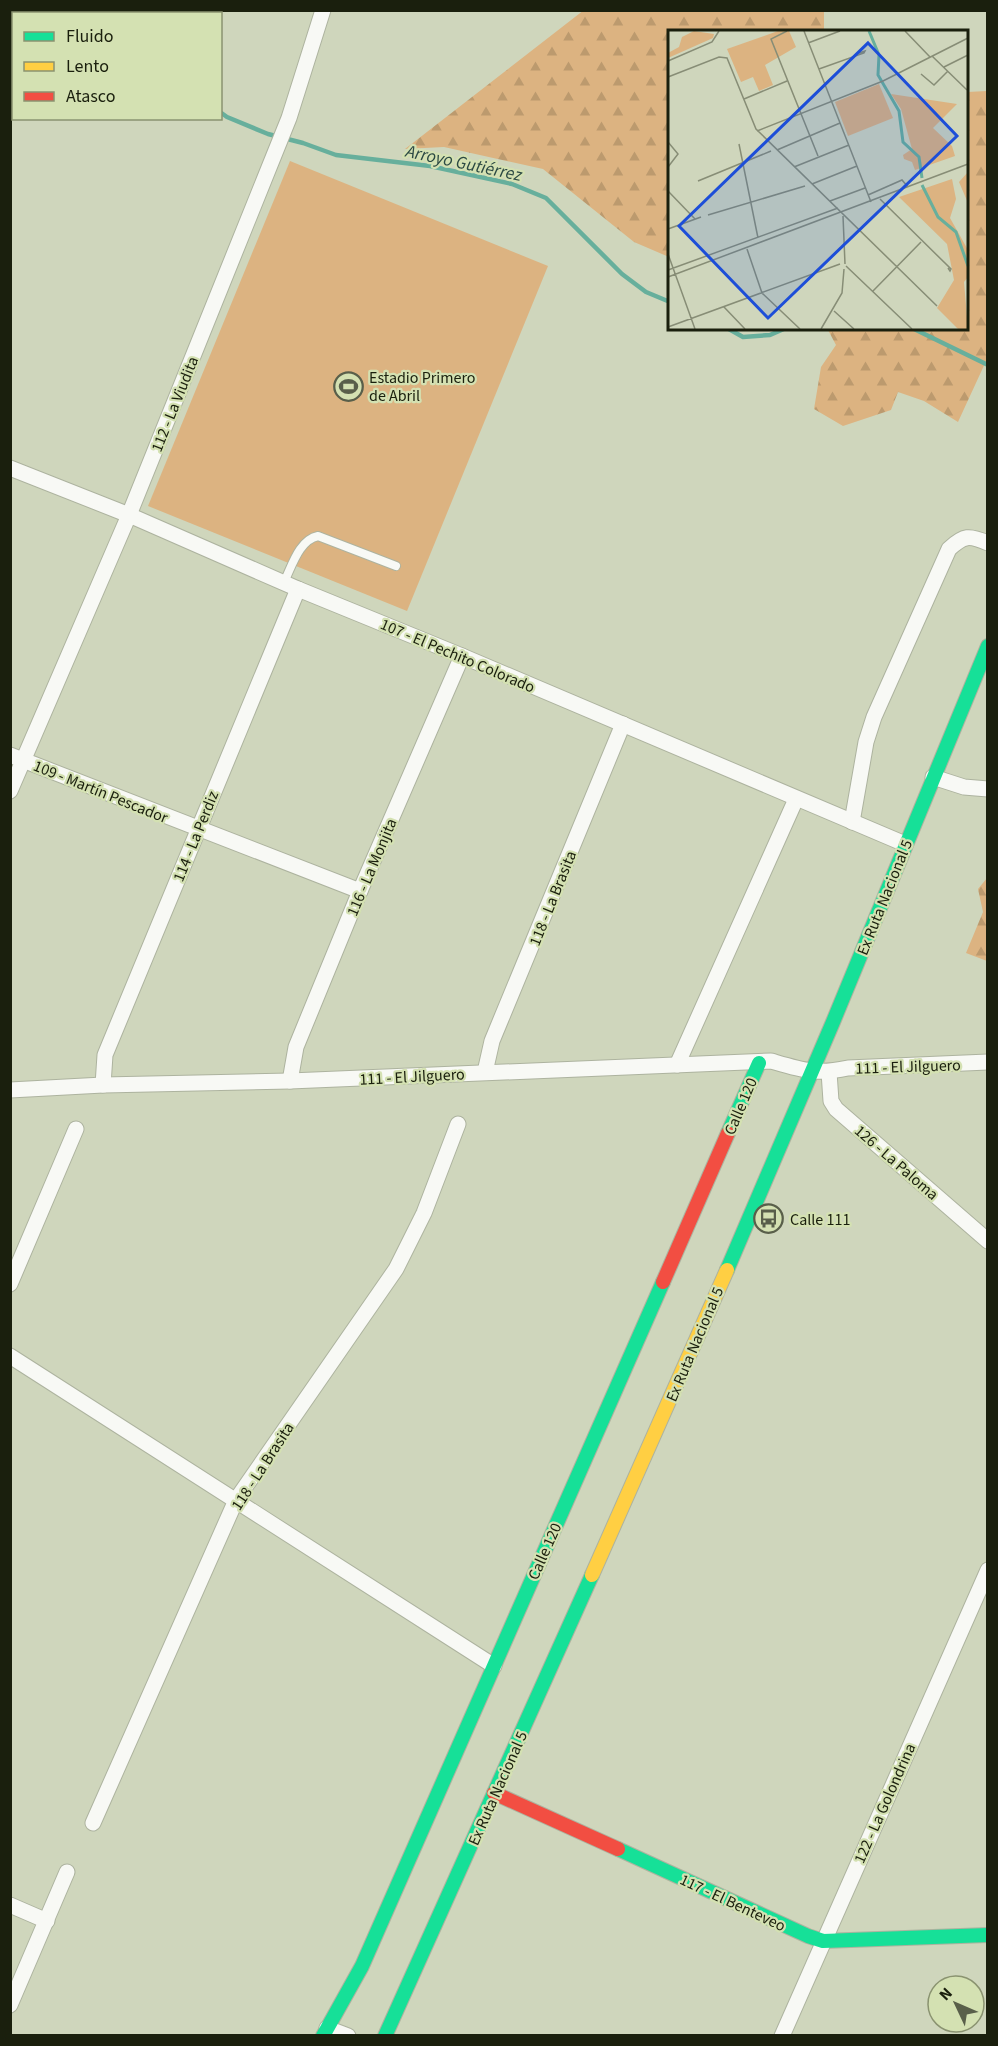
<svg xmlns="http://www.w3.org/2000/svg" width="998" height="2046" font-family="'Source Sans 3',sans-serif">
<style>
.forest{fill:url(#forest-firs)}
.pitch{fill:#dcb381}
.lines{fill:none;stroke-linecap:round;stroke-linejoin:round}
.stream{stroke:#67af9c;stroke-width:4.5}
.lane-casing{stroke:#adb39f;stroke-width:10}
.street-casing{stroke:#adb39f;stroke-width:17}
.fast-casing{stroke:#adb39f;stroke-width:16}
.slow-casing{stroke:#adb39f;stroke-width:16}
.jam-casing{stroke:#adb39f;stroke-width:16}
.lane{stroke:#f8f9f5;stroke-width:8}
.street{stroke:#f8f9f5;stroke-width:15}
.fast{stroke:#16e098;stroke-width:14}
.slow{stroke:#ffcf43;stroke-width:14}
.jam{stroke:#f24e42;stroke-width:14}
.labels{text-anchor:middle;stroke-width:4.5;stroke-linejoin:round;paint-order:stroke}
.poi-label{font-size:16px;fill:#1a1f0d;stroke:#d4e1b2;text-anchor:start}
.street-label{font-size:16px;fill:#1a1f0d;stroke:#d4e1b2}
.water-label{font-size:18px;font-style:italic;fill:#2b4943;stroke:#d4e1b2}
.inset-river{fill:none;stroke:#67af9c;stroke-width:3}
.inset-road{fill:none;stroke:#878d76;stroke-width:1.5}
.view{fill:#1d4ed8;fill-opacity:0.15;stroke:#1d4ed8;stroke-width:3}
.inset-edge{fill:none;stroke:#1a1f0d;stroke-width:3}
</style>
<defs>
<pattern id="forest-firs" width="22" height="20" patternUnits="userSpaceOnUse" patternTransform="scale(1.5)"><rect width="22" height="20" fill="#dcb381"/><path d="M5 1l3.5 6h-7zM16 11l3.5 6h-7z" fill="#bc9a6e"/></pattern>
</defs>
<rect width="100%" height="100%" fill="#cfd6bc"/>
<g class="forest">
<path d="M584,10L824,11V31L670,32L669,257L634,242L543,169L444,147L405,149Z"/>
<path d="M987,91V359L958,422L924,401L898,392L891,410L843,426L814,409L821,367L836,345L828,330L824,329L966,328L967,92Z"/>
<path d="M987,878V961L966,953L983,912L978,889Z"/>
</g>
<path class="pitch" d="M290,161L548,266L407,611L148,506Z"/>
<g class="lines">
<g class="stream">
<path d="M129,10L131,14"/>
<path d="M220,112L227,117L268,134L303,143L336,155L430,166L512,184L546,198L622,274L646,292L670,302"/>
<path d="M727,328L743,337L770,335L786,328"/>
<path d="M912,328L988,365"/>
</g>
<defs>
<path id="lane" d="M284,582C292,566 299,540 318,536L396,566"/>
<g id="street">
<path d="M10,65L14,62"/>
<path d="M10,95L14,92"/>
<path d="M10,468L129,515L298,589L462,656L905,844"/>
<path d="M10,755L360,891"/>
<path d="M933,777L964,787L988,789"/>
<path d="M10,791L129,515L289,118L323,10"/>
<path d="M852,822L866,742L874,717L949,549C964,535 969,535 988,543"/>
<path d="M677,1065L796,799"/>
<path d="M485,1072L492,1041L623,724"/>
<path d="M829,1072L831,1101L836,1109L988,1241"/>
<path d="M290,1081L296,1047L360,891L462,656"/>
<path d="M103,1085L105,1055L298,589"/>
<path d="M10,1090L103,1085L290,1081L771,1061C802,1070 816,1075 848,1068L988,1062"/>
<path d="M10,1284L76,1129"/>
<path d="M10,1356L494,1666"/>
<path d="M93,1823L236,1500L396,1269L424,1213L458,1124"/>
<path d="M10,1905L47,1921"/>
<path d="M10,2005L67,1872"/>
<path d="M327,2028L348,2036"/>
<path d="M782,2036L988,1570"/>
</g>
<g id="fast">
<path d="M728,1133L759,1063"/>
<path d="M727,1270L833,1022L988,646"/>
<path d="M618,1849L808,1936L823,1941L988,1935"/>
<path d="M323,2036L362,1966L663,1282"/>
<path d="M385,2036L592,1575"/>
</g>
<path id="slow" d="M592,1575L727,1270"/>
<g id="jam">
<path d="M663,1282L728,1133"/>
<path d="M494,1793L618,1849"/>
</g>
</defs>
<use href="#lane" class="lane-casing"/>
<use href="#street" class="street-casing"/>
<use href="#fast" class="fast-casing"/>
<use href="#slow" class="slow-casing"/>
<use href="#jam" class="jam-casing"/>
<use href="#lane" class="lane"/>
<use href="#street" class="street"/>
<use href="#fast" class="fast"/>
<use href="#slow" class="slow"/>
<use href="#jam" class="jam"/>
</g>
<defs>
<symbol id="stadium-ring" viewBox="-11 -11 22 22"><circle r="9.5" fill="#d4e1b2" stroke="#595f4a" stroke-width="1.5"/><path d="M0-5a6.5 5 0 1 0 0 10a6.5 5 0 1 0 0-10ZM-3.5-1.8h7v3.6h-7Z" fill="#595f4a"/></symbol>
<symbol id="bus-ring" viewBox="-11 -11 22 22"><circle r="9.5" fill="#d4e1b2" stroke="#595f4a" stroke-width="1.5"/><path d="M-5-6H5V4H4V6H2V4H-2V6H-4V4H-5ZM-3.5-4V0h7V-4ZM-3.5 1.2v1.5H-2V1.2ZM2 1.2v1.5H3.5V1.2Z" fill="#595f4a"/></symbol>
</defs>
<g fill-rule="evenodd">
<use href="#stadium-ring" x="332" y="370" width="33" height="33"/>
<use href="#bus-ring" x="752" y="1202" width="33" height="33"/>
</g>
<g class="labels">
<g class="poi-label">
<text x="369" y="383">Estadio Primero<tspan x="369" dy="18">de Abril</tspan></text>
<text x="790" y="1225">Calle 111</text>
</g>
<g class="street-label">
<text transform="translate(174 404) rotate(-68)" y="6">112 - La Viudita</text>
<text transform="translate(458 655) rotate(23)" y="6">107 - El Pechito Colorado</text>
<text transform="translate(101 791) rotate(22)" y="6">109 - Martín Pescador</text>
<text transform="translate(195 836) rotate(-68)" y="6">114 - La Perdiz</text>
<text transform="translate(371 867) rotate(-67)" y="6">116 - La Monjita</text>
<text transform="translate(884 897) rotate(-68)" y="6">Ex Ruta Nacional 5</text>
<text transform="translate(552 898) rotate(-68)" y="6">118 - La Brasita</text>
<text transform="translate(908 1066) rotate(-2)" y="6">111 - El Jilguero</text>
<text transform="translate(412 1076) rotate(-3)" y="6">111 - El Jilguero</text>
<text transform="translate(740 1106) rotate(-67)" y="6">Calle 120</text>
<text transform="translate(897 1162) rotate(41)" y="6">126 - La Paloma</text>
<text transform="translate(694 1344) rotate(-67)" y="6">Ex Ruta Nacional 5</text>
<text transform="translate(262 1466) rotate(-57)" y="6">118 - La Brasita</text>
<text transform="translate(544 1551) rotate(-66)" y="6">Calle 120</text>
<text transform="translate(497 1788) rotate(-66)" y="6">Ex Ruta Nacional 5</text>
<text transform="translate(884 1803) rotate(-66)" y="6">122 - La Golondrina</text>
<text transform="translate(733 1902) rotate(25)" y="6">117 - El Benteveo</text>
</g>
<g class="water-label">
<text transform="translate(464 163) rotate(12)" y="6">Arroyo Gutiérrez</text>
</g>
</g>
<g transform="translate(668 30)">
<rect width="300" height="300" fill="#cfd6bc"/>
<path d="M110,1H121L128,17L97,35L105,55L91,61L85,47L73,52L59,19ZM300,142V173L291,152ZM284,149L288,169L282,188L300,220V247L296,252L300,299H290L269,278L286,250L279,214L231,167Z" fill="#dcb381"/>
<path d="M26,1L46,4L45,8L0,28V23L11,17L14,7ZM223,64L289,74L265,98L284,116L287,126L247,140L244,132L236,129L235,125L244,119L233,79Z" fill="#dcb381"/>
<path d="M211,54L225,88L180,106L167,72Z" fill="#dcb381"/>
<path class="inset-river" d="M201,1L211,25L210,45L231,81L235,112L251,127L254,148M254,155L270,187L288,202L300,236"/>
<path class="inset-road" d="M119,1L103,9L150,126M136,1L203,172M237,1L262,27M140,13L172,1M264,26L299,60M0,31L44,12L51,1M276,37L300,25M151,39L196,23L197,21L191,23M253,44L266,55L280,41M0,47L51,27L59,28L88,99L269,276M76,69L119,51M89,101L215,51L300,8M0,112L10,124L0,137M71,114L90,208M109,120L172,93M126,137L181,115M30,151L103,121M144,154L189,136M0,161L27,189M200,165L234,150L240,157M212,169L283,239L282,241L280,238M162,171L197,158M40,185L137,156M175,186L177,234M0,199L33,187M79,219L94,263L132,299M0,224L27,299M178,236L244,299M0,240L170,178M0,247L300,134M205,261L253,212M56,277L77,299M166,281L186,299M0,297L172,234M153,299L174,263L176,239"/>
<path class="view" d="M200,13L289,106L100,288L11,196Z"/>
<rect width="300" height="300" class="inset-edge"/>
</g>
<rect width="998" height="2046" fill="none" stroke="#1a1f0d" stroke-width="24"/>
<rect x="12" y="12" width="210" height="108" fill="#d4e1b2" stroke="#8a9370" stroke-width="1.5"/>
<rect x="24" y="32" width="30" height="9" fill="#16e098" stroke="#8a9370" stroke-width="1.5"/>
<text x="66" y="42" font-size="18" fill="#1a1f0d">Fluido</text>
<rect x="24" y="62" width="30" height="9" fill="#ffcf43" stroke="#8a9370" stroke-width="1.5"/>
<text x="66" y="72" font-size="18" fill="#1a1f0d">Lento</text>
<rect x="24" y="92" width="30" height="9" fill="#f24e42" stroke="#8a9370" stroke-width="1.5"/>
<text x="66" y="102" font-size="18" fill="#1a1f0d">Atasco</text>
<g transform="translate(956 2004) rotate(314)"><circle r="28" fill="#d4e1b2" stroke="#8a9370" stroke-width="1.5"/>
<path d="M0-4.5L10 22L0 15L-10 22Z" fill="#595f4a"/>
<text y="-9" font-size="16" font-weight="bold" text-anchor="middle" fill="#1a1f0d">N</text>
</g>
</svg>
